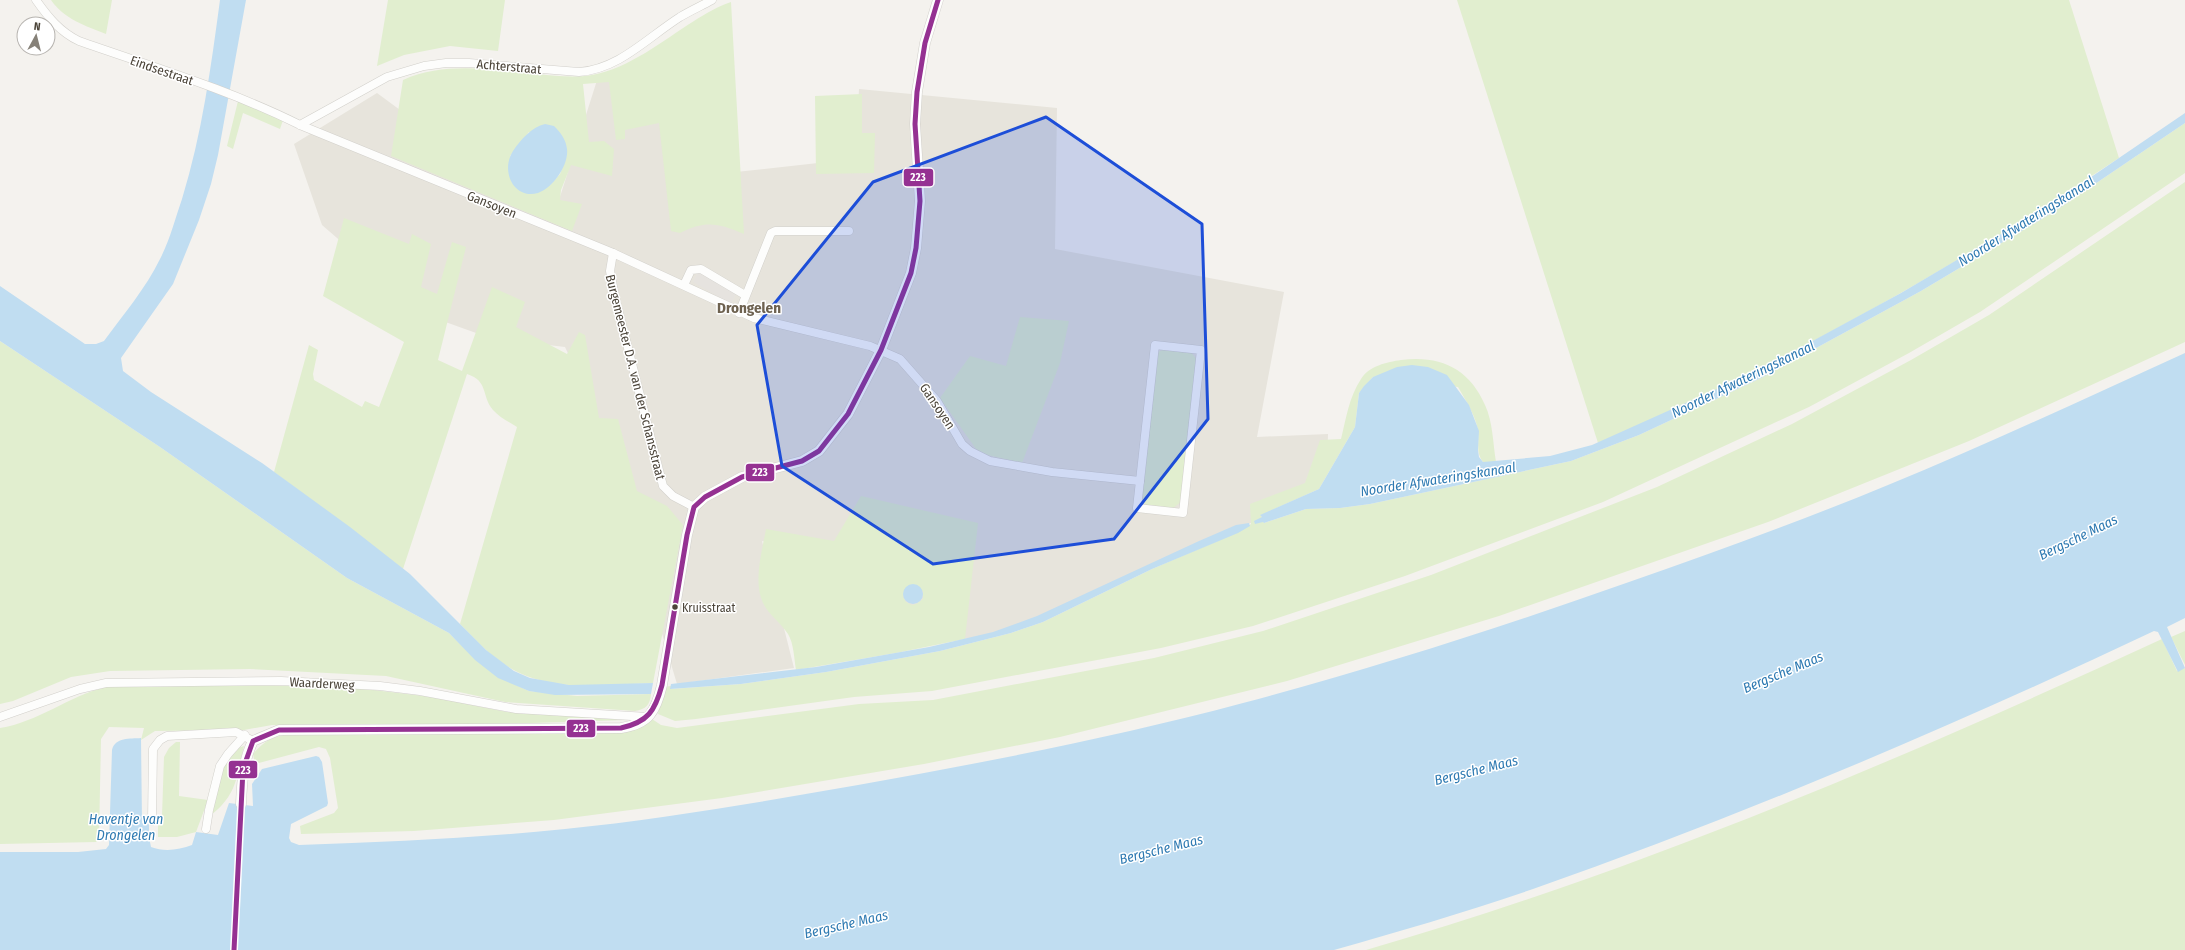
<svg xmlns="http://www.w3.org/2000/svg" width="2185" height="950" font-family="'Fira Sans Condensed',sans-serif">
<style>
.residential{fill:#e7e4dc}
.green{fill:#e1eecf;fill-rule:evenodd}
.parking{fill:#e6e3df}
.water{fill:#c0ddf1}
.lines{fill:none;stroke-linecap:round;stroke-linejoin:round}
.ferry{stroke:#2e7ab2;stroke-width:1;stroke-dasharray:5 4;stroke-linecap:butt}
.minor-casing{stroke:#d2d0cb;stroke-width:9}
.tertiary-casing{stroke:#d2d0cb;stroke-width:11}
.minor{stroke:#fdfdfc;stroke-width:8}
.tertiary{stroke:#fdfdfc;stroke-width:10}
.bus-1-casing{stroke:#fff;stroke-width:8}
.bus-1{stroke:#953192;stroke-width:5}
.marked{fill:#1d4ed8;fill-opacity:0.2;stroke:#1d4ed8;stroke-width:3;stroke-linejoin:round}
.bus-dot{fill:#4b4439;stroke:#fff;stroke-width:1.5}
.labels{text-anchor:middle;stroke-width:3;stroke-linejoin:round;paint-order:stroke}
.bus-label{font-size:12px;fill:#4b4439;stroke:#fff;text-anchor:start}
.street-label{font-size:13px;fill:#4b4439;stroke:#fff}
.water-label{font-size:14px;font-style:italic;fill:#2e7ab2;stroke:#fff}
.quarter-label{font-size:15px;font-weight:bold;fill:#6e6250;stroke:#fff}
.line-badge{stroke:#fff;stroke-width:1.5}
.badge-label{font-size:11px;text-anchor:middle;font-weight:bold;fill:#fff}
</style>
<rect width="100%" height="100%" fill="#f4f2ee"/>
<path class="residential" d="M599,74L736,172L818,163L855,164L859,89L1057,108L1055,249L1284,292L1257,437L1328,434L1327,475L1253,522L1021,626L971,638L865,654L844,557L762,541L794,668L677,684L596,412L565,347L490,338L426,315L322,225L294,144L377,93L552,222Z"/>
<g class="green">
<path d="M51,0H112L106,34C86,26 64,19 51,0Z"/>
<path d="M388,0H505L498,51L450,46L404,55L377,66Z"/>
<path d="M1457,0H2069L2119,158C1954,268 1781,366 1598,443Z"/>
<path d="M731,2L744,234C719,223 705,220 680,233L671,231L659,123L625,130V139L616,140L609,82L583,84L589,142L604,141L614,149L612,176L571,165L561,190L560,200L582,204L572,231L391,156L403,80C446,61 492,70 538,74C556,76 574,78 592,75C630,68 662,41 694,21C705,14 718,6 731,2ZM529,132L565,161L560,174L550,185L510,156Z"/>
<path d="M862,94V133H875L874,173L816,174L815,96Z"/>
<path d="M238,101L283,120L280,129L243,113L233,149L227,146Z"/>
<path d="M2185,123V173L1980,312L1909,353L1809,407L1603,502L1405,576L1253,626L1161,648L932,691L854,697L696,719L675,721L658,714L663,687L671,686V689L741,684L826,672L940,651L1011,633L1043,622L1152,569L1238,532L1251,524L1250,504L1305,483L1320,440L1341,439C1346,419 1349,397 1361,379C1369,366 1387,362 1401,360C1440,355 1469,368 1485,405C1493,422 1493,444 1496,462H1483C1476,453 1479,444 1478,432C1477,418 1465,399 1458,387L1373,377L1359,393L1355,427L1319,489L1261,515L1264,523L1306,509L1340,508L1370,504L1571,461L1639,435L1761,378L1921,291L2055,211Z"/>
<path d="M2185,182V342L1969,441L1768,522L1499,616L1287,681L1060,737L924,764L722,798L554,820L414,831L301,834L300,826L334,813L338,808L330,758L326,749L319,747L255,764L253,754C264,741 272,737 288,734L586,732L652,719L661,725L677,728L859,704L933,700L1154,658L1263,631L1431,575L1657,487L1792,424L1911,360L1989,315Z"/>
<path d="M344,218L409,244L412,234L431,244L421,287L437,294L452,242L466,247L438,360L462,371L492,287L525,302L516,327L567,354L579,332L585,335L599,418L618,419L637,491L667,506L683,525L653,683C602,685 545,694 501,662C486,652 473,637 460,624L517,427C509,422 499,417 493,410C481,396 489,381 467,374L403,569L274,472L309,345L318,350L313,374L314,380L362,407L365,401L379,407L404,342L323,296Z"/>
<path d="M1020,317L1069,321L1060,363L1022,463L988,455L976,449L940,398L970,356L1006,366Z"/>
<path d="M0,341L160,447L347,578L449,633L460,644L518,686L529,691L577,696L651,694C650,705 646,709 635,711L505,702L386,676L250,669L110,671L71,677L13,701L0,704Z"/>
<path d="M1165,349L1191,352L1197,360L1181,502L1173,508L1147,505L1141,502L1157,355L1158,352Z"/>
<path d="M861,496L978,523L965,639L896,653L796,670C794,659 794,644 788,634C781,623 768,614 763,603C753,582 762,551 766,529L834,541ZM923,591V599L916,604L912,605L906,602L903,596Z"/>
<path d="M2185,631V665L2171,637Z"/>
<path d="M2162,639L2177,671L2185,668V950H1366C1640,871 1904,758 2162,639Z"/>
<path d="M251,684L365,689L432,697L507,712L626,720L503,724L272,725L244,730L155,731L141,740L144,728L109,727L101,739L99,838L97,842L0,844V728C38,722 69,696 106,687Z"/>
<path d="M176,742H180L179,796L208,800L196,832L177,837H158V822L162,816L164,757L169,748Z"/>
<path d="M244,746C237,776 237,795 211,815L224,763L238,748Z"/>
</g>
<path class="parking" d="M699,270L737,292L731,304L693,282Z"/>
<g class="water">
<path d="M220,0H246L218,155L211,184L199,220L173,284L121,358L123,371L151,392L262,463L350,527L410,574L486,650L514,671L530,678L569,685L653,683L651,694L555,695L529,691L498,678L475,660L449,633L347,578L160,447L0,341V286L85,344H96L104,341C123,315 146,288 160,259C170,240 175,219 182,199C202,134 211,67 220,0Z"/>
<path d="M2185,113V123L2055,211L1921,291L1761,378L1639,435L1571,461L1370,504L1340,508L1306,509L1264,523L1263,522L1255,524L1254,521L1262,517L1260,515L1319,489L1355,427L1359,393L1364,386L1373,377L1397,367L1412,365L1428,367L1447,375L1469,405L1479,431L1478,450L1479,457L1483,462L1550,456L1592,445L1757,371L1901,293L2050,205Z"/>
<path d="M545,124L554,126C560,132 566,139 567,149C569,165 553,188 538,193C514,200 500,171 513,151C521,139 532,127 545,124Z"/>
<path d="M2185,353V618L2167,627L2185,668L2178,672L2158,632L2154,631C1951,727 1744,815 1533,889C1467,912 1400,931 1334,950H0V852H78L106,849L109,845L112,750C115,737 130,739 141,738L142,823L149,824V837L151,847C164,852 179,850 192,845L196,832L218,835L229,803L253,806L252,784L262,769L316,756L319,757L322,762L328,803L327,806L291,824L289,838L291,842L299,845C388,842 477,838 565,829C663,819 761,802 858,785C987,762 1116,737 1243,703C1374,668 1502,627 1629,582C1716,552 1803,520 1888,485C1988,444 2086,398 2185,353Z"/>
<path d="M1249,523L1250,526L1238,533L1152,569L1043,622L1011,633L940,651L826,672L741,684L670,689L671,684L816,667L929,647L993,632L1037,616L1199,541L1236,525Z"/>
<circle cx="913" cy="594" r="10"/>
</g>
<g class="lines">
<path class="ferry" d="M234,950L240,809"/>
<defs>
<g id="minor">
<path d="M36,0C48,17 60,32 79,41C153,67 230,90 300,125L613,253L754,318L870,346L900,359L937,401L962,444L970,451L990,461L1052,472L1140,481"/>
<path d="M300,125L387,77L424,66L446,63H469L579,72C619,69 647,38 680,17C690,11 701,6 712,0"/>
<path d="M613,253L610,271L615,297L663,486L673,496L694,507"/>
<path d="M684,285L691,270L701,269L745,295"/>
<path d="M739,313L771,233L775,231H849"/>
<path d="M1155,345L1201,350L1183,513L1137,508Z"/>
<path d="M0,717L80,689L106,683L281,681L380,686L420,691L516,709L648,717"/>
<path d="M152,821L153,749L160,740L167,736L236,732L253,741"/>
<path d="M206,829L209,810L220,766L228,754L245,735"/>
</g>
<path id="tertiary" d="M241,804C242,782 243,761 253,741L279,730L621,728C649,724 656,711 662,685L687,535L694,507L705,497L742,477L802,461L819,451L848,414L881,350L911,273L916,248L920,201L915,124L917,92L925,43L938,0"/>
</defs>
<use href="#minor" class="minor-casing"/>
<use href="#tertiary" class="tertiary-casing"/>
<use href="#minor" class="minor"/>
<use href="#tertiary" class="tertiary"/>
<defs>
<path id="bus-1" d="M234,950L243,769L253,741L279,730L621,728C648,722 655,711 662,685L687,535L694,507L705,497L742,477L802,461L819,451L848,414L881,350L911,273L916,248L920,201L915,124L917,92L925,43L938,0"/>
</defs>
<use href="#bus-1" class="bus-1-casing"/>
<use href="#bus-1" class="bus-1"/>
</g>
<path class="marked" d="M1046,117L1202,224L1208,419L1114,539L933,564L782,466L757,325L873,182Z"/>
<circle class="bus-dot" cx="675" cy="607" r="3.5"/>
<g class="labels">
<g class="bus-label">
<text x="682" y="612">Kruisstraat</text>
</g>
<g class="street-label">
<text transform="translate(509 66) rotate(5)" y="5">Achterstraat</text>
<text transform="translate(162 70) rotate(19)" y="5">Eindsestraat</text>
<text transform="translate(492 204) rotate(22)" y="5">Gansoyen</text>
<text transform="translate(636 377) rotate(76)" y="5">Burgemeester D.A. van der Schansstraat</text>
<text transform="translate(938 406) rotate(56)" y="5">Gansoyen</text>
<text transform="translate(322 683) rotate(3)" y="5">Waarderweg</text>
</g>
<g class="water-label">
<text transform="translate(2026 221) rotate(-32)" y="5">Noorder Afwateringskanaal</text>
<text transform="translate(1743 379) rotate(-26)" y="5">Noorder Afwateringskanaal</text>
<text transform="translate(1438 479) rotate(-9)" y="5">Noorder Afwateringskanaal</text>
<text transform="translate(2078 537) rotate(-26)" y="5">Bergsche Maas</text>
<text transform="translate(1783 672) rotate(-23)" y="5">Bergsche Maas</text>
<text transform="translate(1476 770) rotate(-14)" y="5">Bergsche Maas</text>
<text x="126" y="824">Haventje van<tspan x="126" dy="16">Drongelen</tspan></text>
<text transform="translate(1161 849) rotate(-14)" y="5">Bergsche Maas</text>
<text transform="translate(846 924) rotate(-13)" y="5">Bergsche Maas</text>
</g>
<g class="quarter-label">
<text x="749" y="313">Drongelen</text>
</g>
</g>
<g class="line-badge">
<rect x="903" y="168" width="31" height="19" rx="4" fill="#953192"/>
<rect x="745" y="463" width="30" height="19" rx="4" fill="#953192"/>
<rect x="566" y="719" width="30" height="19" rx="4" fill="#953192"/>
<rect x="228" y="760" width="30" height="19" rx="4" fill="#953192"/>
</g>
<g class="badge-label">
<text x="918" y="181">223</text>
<text x="760" y="476">223</text>
<text x="581" y="732">223</text>
<text x="243" y="774">223</text>
</g>
<g transform="translate(36 36) rotate(7)"><circle r="19" fill="#ffffff" stroke="#b7b4b0"/>
<path d="M0-3L7 15L0 10L-7 15Z" fill="#868178"/>
<text y="-6" font-size="11" font-weight="bold" text-anchor="middle" fill="#4b4439">N</text>
</g>
</svg>
